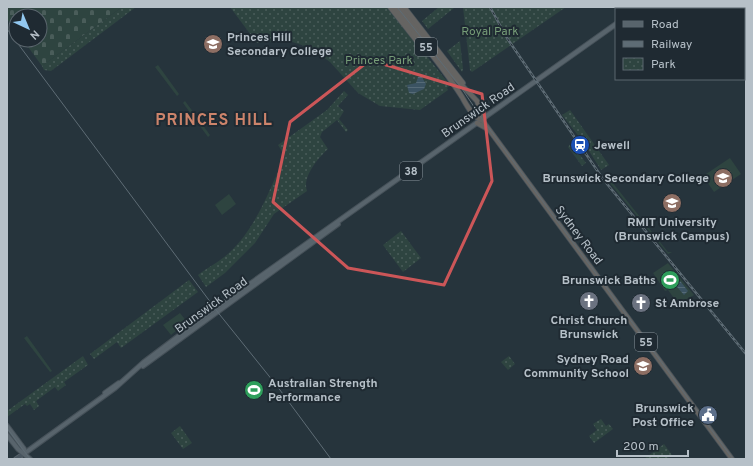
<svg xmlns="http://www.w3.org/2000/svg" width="753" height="466" font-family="Overpass,sans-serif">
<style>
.grass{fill:#2e4440}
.cemetery{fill:url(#cemetery-stones)}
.park{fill:url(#park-dots)}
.water{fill:url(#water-rules)}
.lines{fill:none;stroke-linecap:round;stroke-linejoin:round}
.secondary-casing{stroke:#58636b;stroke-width:5.5}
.primary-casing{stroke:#465159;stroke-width:6}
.trunk-casing{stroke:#455058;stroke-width:6}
.secondary{stroke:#48555f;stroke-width:3.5}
.primary{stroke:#58646c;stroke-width:4}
.trunk{stroke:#656462;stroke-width:4.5}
.tram{stroke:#5e6c75;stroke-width:1}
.rail-casing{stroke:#5e6c75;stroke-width:2.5}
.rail{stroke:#1f2a32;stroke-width:1;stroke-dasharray:3;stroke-linecap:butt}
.marked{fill:none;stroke:#cc5658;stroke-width:3;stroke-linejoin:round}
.labels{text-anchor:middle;stroke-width:4;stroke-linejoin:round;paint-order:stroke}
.shield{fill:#1f2a32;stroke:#89939b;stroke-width:1}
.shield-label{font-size:11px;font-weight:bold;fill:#b6c0c8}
.park-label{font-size:12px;fill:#769c77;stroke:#1f2a32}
.poi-label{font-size:12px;font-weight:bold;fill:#b6c0c8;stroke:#1f2a32;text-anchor:start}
.street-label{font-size:12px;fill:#b6c0c8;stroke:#1f2a32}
.district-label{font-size:16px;font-weight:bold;letter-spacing:1px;fill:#cd846b;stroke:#1f2a32}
</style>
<defs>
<pattern id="cemetery-stones" width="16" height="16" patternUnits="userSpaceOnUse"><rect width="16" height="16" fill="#2e4440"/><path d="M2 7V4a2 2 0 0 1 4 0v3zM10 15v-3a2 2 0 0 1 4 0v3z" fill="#4a5d5a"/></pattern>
<pattern id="park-dots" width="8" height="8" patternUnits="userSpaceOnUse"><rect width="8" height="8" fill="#2e4440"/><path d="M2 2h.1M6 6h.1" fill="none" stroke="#4a5d5a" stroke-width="1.8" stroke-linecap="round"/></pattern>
<pattern id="water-rules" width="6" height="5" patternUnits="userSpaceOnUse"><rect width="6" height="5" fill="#3b5362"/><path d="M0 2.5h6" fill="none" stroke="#556a77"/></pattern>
</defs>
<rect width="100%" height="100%" fill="#26343c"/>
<g class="grass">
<path d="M158,65L179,94L177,96L155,67Z"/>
<path d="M185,101L210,135L208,137L183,103Z"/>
<path d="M730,158L741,174L714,192L703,176Z"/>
<path d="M604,176L608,177L668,252H672L668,254Z"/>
<path d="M229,194L236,204L222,215L215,205Z"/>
<path d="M668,263L694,295L679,305L668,290L665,291L653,273Z"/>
<path d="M180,313L187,322L171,335L163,325Z"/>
<path d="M27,336L52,371L50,372L24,338Z"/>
</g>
<path class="cemetery" d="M7,7H122L42,66L23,40H40V16H16V31L7,19Z"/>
<g class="park">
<path d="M122,7H136L51,71L44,70L42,66Z"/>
<path d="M230,7H387L450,85L447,88L448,90L420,110L380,106L358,93L330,62L311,48L286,40L257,43Z"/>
<path d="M439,7L454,8L428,29L422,21Z"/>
<path d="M463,7H566L472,72L470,70Z"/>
<path d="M460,41L463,69L462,72L447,51Z"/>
<path d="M344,91L348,95L338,106L344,111L339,119L348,130L346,132L337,120L322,132L320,137L328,149C318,158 302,177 307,191L274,214L255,243L225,273L206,287L198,275C208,267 221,261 230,252C257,227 270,188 285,156L278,145L327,110Z"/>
<path d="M570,110L609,165L601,170L584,143L562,115Z"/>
<path d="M571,143L586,163L582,166L568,147Z"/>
<path d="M401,231L421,258L403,272L383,245Z"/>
<path d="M189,280L198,292L121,348L117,342L94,359L90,354Z"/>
<path d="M83,356L88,365L64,382L66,385L58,391L55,387L36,401L39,406L34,410L30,404L27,406L25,404L7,417V411Z"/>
<path d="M509,356L515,364L508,370L501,362Z"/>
<path d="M601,419L606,426L609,424L613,429L594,443L589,436L597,430L593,424Z"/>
<path d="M180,426L192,443L183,449L171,433Z"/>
<path d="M664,444L672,455L666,459H644Z"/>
</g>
<g class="water">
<path d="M421,76L426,84L424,89L413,94L409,93L407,85L416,83L418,77Z"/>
<path d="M677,277L688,291L684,295L672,281Z"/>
</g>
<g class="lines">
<defs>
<path id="secondary" d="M16,459L25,453"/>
<g id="primary">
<path d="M638,9L641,7"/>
<path d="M143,366L338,224"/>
<path d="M105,393L119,383"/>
<path d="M7,426L24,449L25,453"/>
<path d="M7,435L18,449L30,459"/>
<path d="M25,453L115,388L144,362L216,308L616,24"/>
</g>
<g id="trunk">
<path d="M390,7L423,49"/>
<path d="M394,7C417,36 442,65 462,97C466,104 473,118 482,120"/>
<path d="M399,7L453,76L477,101L482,114V120"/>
<path d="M404,7L463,83"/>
<path d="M482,120L732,459"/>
<path d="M477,123L488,129"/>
</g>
</defs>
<use href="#secondary" class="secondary-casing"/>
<use href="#primary" class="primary-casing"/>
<use href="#trunk" class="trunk-casing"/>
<use href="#secondary" class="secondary"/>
<use href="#primary" class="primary"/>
<use href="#trunk" class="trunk"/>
<g class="tram">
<path d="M397,7L460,86L485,123L733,459"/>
<path d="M7,29L220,315L277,386L331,459"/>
<path d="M7,428L30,459"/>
</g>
<defs>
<path id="rail" d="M490,7L507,38L603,179L746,354"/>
</defs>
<use href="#rail" class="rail-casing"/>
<use href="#rail" class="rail"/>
</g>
<path class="marked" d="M370,60L482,94L492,181L444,285L348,268L273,202L290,122Z"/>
<defs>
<symbol id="school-disc" viewBox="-11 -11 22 22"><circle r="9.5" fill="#8d6e63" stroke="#1f2a32"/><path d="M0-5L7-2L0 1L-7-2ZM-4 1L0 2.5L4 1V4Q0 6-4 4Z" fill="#fff"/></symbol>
<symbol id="station-disc" viewBox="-11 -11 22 22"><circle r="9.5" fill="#1a4fb4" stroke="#1f2a32"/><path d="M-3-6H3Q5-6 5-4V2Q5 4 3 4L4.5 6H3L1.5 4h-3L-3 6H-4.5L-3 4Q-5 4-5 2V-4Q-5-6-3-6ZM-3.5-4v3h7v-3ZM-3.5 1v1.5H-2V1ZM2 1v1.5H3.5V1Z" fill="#fff"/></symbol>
<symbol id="university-disc" viewBox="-11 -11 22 22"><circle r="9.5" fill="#8d6e63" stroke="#1f2a32"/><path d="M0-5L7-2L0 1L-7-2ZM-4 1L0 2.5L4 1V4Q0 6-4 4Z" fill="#fff"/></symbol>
<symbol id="stadium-disc" viewBox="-11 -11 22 22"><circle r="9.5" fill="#2e9e5b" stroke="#1f2a32"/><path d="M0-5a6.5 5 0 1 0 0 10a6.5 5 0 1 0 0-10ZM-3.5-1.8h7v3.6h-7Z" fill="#fff"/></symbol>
<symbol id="church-disc" viewBox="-11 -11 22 22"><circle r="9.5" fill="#6b7280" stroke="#1f2a32"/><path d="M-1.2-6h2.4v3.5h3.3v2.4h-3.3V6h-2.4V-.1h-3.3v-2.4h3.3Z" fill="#fff"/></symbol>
<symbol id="civic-disc" viewBox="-11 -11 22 22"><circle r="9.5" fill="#5c6f8a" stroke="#1f2a32"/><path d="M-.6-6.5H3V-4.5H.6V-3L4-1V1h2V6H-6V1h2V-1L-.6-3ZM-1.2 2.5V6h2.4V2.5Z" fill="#fff"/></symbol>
</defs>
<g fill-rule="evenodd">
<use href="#school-disc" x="202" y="33" width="22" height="22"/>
<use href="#station-disc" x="569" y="134" width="22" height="22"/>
<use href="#school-disc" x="712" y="167" width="22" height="22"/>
<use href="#university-disc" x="661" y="192" width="22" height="22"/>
<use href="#stadium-disc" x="659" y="269" width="22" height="22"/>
<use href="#church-disc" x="578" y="290" width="22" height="22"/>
<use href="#church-disc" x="630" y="292" width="22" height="22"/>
<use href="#school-disc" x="632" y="355" width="22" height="22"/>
<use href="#stadium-disc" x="243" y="379" width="22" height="22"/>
<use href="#civic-disc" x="697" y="404" width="22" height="22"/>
</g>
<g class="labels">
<g class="shield">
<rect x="415" y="38" width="22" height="18" rx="3"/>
<rect x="400" y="162" width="22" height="18" rx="3"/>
<rect x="635" y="333" width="22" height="18" rx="3"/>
</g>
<g class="shield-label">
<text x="426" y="51">55</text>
<text x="411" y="175">38</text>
<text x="646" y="346">55</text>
</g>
<g class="park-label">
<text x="490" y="35">Royal Park</text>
<text x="379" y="64">Princes Park</text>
</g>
<g class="poi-label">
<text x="227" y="41">Princes Hill<tspan x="227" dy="14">Secondary College</tspan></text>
<text x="594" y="149">Jewell</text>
<text x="709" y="182" text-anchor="end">Brunswick Secondary College</text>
<text x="672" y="226" text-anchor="middle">RMIT University<tspan x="672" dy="14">(Brunswick Campus)</tspan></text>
<text x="656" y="284" text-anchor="end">Brunswick Baths</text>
<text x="655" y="307">St Ambrose</text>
<text x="589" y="324" text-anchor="middle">Christ Church<tspan x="589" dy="14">Brunswick</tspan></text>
<text x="629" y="363" text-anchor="end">Sydney Road<tspan x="629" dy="14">Community School</tspan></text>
<text x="268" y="387">Australian Strength<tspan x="268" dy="14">Performance</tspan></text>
<text x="694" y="412" text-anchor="end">Brunswick<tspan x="694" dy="14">Post Office</tspan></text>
</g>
<g class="street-label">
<text transform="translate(478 110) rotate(-35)" y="4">Brunswick Road</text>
<text transform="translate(579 235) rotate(53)" y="4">Sydney Road</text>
<text transform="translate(211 305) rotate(-36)" y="4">Brunswick Road</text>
</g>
<g class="district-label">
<text x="214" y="125">PRINCES HILL</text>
</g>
</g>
<rect width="753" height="466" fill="none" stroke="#b6c0c8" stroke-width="16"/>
<rect x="615" y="8" width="130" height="72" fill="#1f2a32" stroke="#5b666e"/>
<rect x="623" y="21" width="20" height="6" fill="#58646c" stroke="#5b666e"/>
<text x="651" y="28" font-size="12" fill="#b6c0c8">Road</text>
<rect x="623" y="41" width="20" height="6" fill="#5e6c75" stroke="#5b666e"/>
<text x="651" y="48" font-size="12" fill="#b6c0c8">Railway</text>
<rect x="623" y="58" width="20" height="12" fill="url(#park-dots)" stroke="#5b666e"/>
<text x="651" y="68" font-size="12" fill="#b6c0c8">Park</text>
<g transform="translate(28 28) rotate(136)"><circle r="19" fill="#1f2a32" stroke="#5b666e"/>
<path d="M0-3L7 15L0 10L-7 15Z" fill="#92c8f0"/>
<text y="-6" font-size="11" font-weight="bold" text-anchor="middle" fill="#b6c0c8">N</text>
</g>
<path d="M617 450v6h71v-6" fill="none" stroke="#b6c0c8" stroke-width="2"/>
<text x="623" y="450" font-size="12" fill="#b6c0c8" stroke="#1f2a32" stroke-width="3" paint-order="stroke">200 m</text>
</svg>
